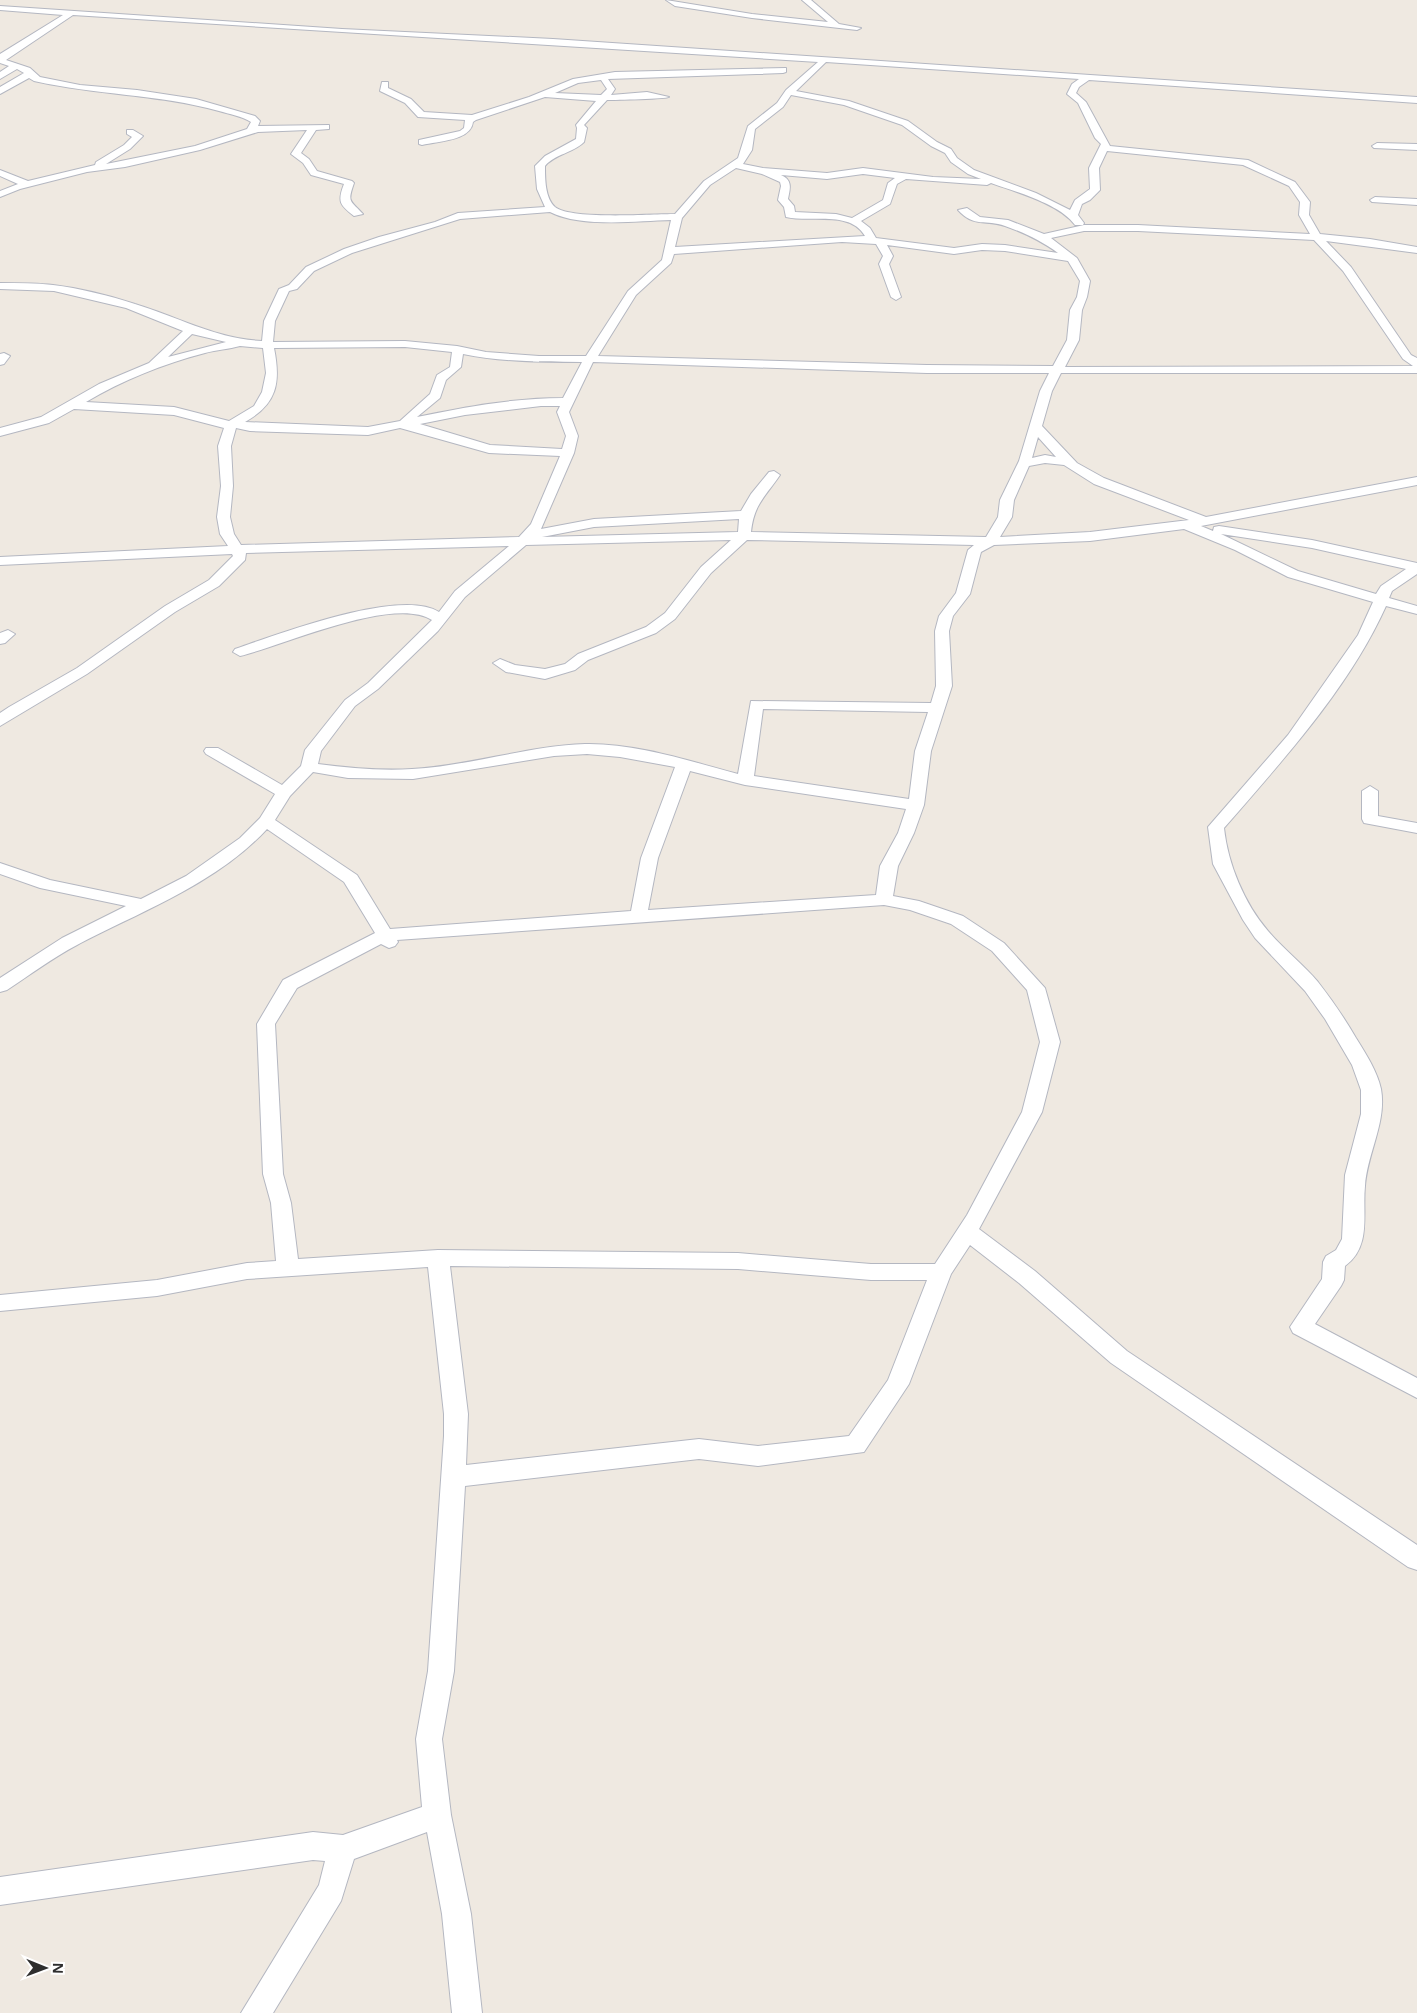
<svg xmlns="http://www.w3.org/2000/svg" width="1417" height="2013" font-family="'Open Sans',sans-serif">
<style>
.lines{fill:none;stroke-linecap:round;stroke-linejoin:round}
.street-casing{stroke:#b4b7c1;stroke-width:2}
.street{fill:#fff;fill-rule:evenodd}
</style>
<rect width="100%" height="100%" fill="#efe9e1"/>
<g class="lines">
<defs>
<g id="street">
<path d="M666,0L752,14L828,22L802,0H811L839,24L861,28L857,30L752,18L675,6Z"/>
<path d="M0,6L342,29L553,39L1417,97V103L1089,80L1079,87L1076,93L1086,102L1110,146L1248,160L1295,182L1310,202L1309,215L1320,234L1370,239L1417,247V253L1326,241L1351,267L1411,355L1417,358V373H1061L1052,391L1042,426L1077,463L1104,478L1206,517L1417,477V485L1201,526L1213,531L1214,527L1219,526L1312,540L1417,563V574L1392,591L1389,598L1417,606V614L1386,606C1349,688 1283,760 1224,828C1228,864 1244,903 1268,931C1283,949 1303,964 1318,982C1332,1000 1345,1019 1356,1038C1366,1054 1377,1071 1381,1089C1387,1122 1367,1154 1365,1186C1362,1214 1372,1246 1345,1266L1344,1280L1341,1286L1315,1324L1417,1378V1398L1293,1333L1290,1327L1322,1279L1323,1262L1326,1256L1336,1250L1342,1239L1345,1175L1361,1114V1090L1352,1065L1325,1019L1305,991L1255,938L1243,920L1213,864L1208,827L1288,735L1358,635L1373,602L1288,577L1235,550L1184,529L1090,541L994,545L981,552L970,594L953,616L949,631L952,686L931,751L924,805L914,833L898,866L893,896L919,901L963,916L1004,943L1045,988L1060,1042L1042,1112L979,1229L1035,1271L1127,1351L1417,1545V1570L1408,1567L1111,1363L1019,1283L970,1245L951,1274L909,1384L864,1452L758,1466L699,1459L465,1486L454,1671L442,1739L451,1815L471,1914L482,2013H452L442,1914L427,1832L354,1859L341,1901L273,2013H241L319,1885L325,1861L313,1860L0,1905V1877L313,1832L343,1835L422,1807L416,1739L428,1671L444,1436V1414L428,1267L247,1279L157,1296L0,1311V1295L157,1280L247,1263L276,1261L271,1203L263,1174L257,1024L283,980L375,933L344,882L267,829C216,884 142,911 77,945C52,958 30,975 7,990L0,992V978L62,938L126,906L40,888L0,874V863L50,880L141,899L186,876L240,838L260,818L275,794L206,754L204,751L206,748H218L282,785L301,766L305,750L345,700L368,683L432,620C394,595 282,646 240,656L233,652L235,649C276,635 401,587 439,612L455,591L509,546L246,553L245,560L219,586L175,612L87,674L0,726V713L9,707L77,668L165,606L209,580L233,556L232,554L0,565V557L228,546L220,534L217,517L221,486L218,446L224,428L174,415L74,409L49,423L0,436V428L41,417L99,384L149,363L183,331L126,308L54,291L0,289V283C18,283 36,283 53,285C78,288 111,296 135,304C178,317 217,339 262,341L264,321L279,289L289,285L306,267L344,249L379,237L435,222L458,213L545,207L537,189L535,166L545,156L576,139L577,128L576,125L596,101L545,97L476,120L473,122C471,141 438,141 422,145L419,144V140L460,131L464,128L465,120L418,117L405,103L380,91L382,82H388V88L411,99L424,112L472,115L529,97L573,79L615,72L786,68V72L783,73L608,79L615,89L611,95L647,92L669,97C666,99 616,100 607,100L584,125L587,128L584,142C573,153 555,154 545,166C545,179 545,198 555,207C571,220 652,214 675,214L704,181L738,158L748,126L777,103L786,90L818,62L73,15L6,60L30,68L40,77L80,85L137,90L196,99L255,116L260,121L258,126L329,125V129L316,130L301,153L309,159L317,171L352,181L354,183C347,203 350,200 363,214L354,216C340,205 337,202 344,184L311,175L303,163L291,154L307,130L258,132L200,150L125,167L87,172L20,189L0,197V191L18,184L0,176V170L28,181L95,165L96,162L124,145L132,137L127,134V130H133L143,136L130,149L106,164L195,146L247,129L251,122C242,116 229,114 219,111C158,94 95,95 34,81L29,78L0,94V87L24,73L17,69L0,79V72L9,66L0,63V54L63,15L0,10ZM826,62L1079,79L1072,84L1067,94L1078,103L1095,138L1101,144L1089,168L1090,189L1075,200L1070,210L1036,193L974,170L957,158L951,149L937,142L908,121L849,101L796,91ZM601,80L607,89L601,95L555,93L578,83ZM791,95L844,105L902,125L931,146L945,153L951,162L968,174L981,179L933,177L863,168L827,173L763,168L743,164L752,150L755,129L783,107ZM1107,151L1243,165L1289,186L1300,202L1299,215L1310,234L1138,225H1084L1044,234L1008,220L980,217L967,208L958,210C974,228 986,219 1005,226C1025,233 1041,241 1058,253L1005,245L982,244L954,248L876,238L870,228L861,221L890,204L897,184L906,179L987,185L991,183C1016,192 1060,204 1075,225H1083L1084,223L1078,215L1082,204L1090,200L1100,190L1099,168ZM736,168L762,174L780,182L781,186L778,200L784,207L786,217C810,223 850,210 865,236L675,247L682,218L710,185ZM863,174L895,178L888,183L883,200L852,218L836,214L795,212L794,206L788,199C790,189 793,180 781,175L827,179ZM550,212C581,228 637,221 671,220L662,260L628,291L586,356H539L486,352L457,346L405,341L273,342L275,321L289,291L297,289L314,271L352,253L460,219ZM1084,231H1138L1314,240L1343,271L1403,359L1413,366L1065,367L1079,340L1082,310L1087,297L1090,281L1077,258L1051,238ZM842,242L876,244L883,256L879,264L891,297L896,300L901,297L889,264L893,256L887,245L954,254L982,250L1005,251L1068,261L1080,281L1077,297L1070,310L1067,340L1053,366L927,365L598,356L636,295L671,263L674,254ZM192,334L226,342L168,357ZM240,346L263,348L266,373L262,392L254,406L229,421L174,407L86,402C123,380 163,364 205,353C217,350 229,349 240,346ZM405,347L452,352L450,367L437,375L430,394L400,421L368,427L245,422C277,404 281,383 274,348ZM463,354C502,362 542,362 582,362L563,398C514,398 465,407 417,417L440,398L446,380L461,367ZM593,362L927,373H1049L1040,391L1019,461L1000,500L998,517L986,537L751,532C754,504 765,497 780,475L774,471L769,472L751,494L741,511L594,519L541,529L574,453L578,436L569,412ZM541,406H560L557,412L566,436L562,449L490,445L420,424L465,415ZM236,428L250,431L368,435L400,428L489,453L560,456L531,524L519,537L241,545L234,534L230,517L233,486L231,446ZM1038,437L1056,457L1045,455L1032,458ZM1045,463L1064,465L1094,484L1189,520L1090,532L1000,537L1012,517L1014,500L1029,466ZM739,519L738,532L542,537L594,527ZM1221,534L1312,548L1406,569L1381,586L1376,594L1298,571ZM731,540L701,567L665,613L646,627L578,654L565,664L545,669L515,665L500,659L493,663L506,672L545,679L575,670L588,660L656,633L675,619L711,573L747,540L974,545L968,550L956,593L939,616L935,631L936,686L931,703L751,701L738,774C689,761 636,743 585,744C527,746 470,766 412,769C381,771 349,768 318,764L321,751L355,706L378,689L438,631L465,597L526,545ZM763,709L928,712L915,751L909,799L754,776ZM587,754L620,757L675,767L641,858L631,911L390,929L357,875L275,820L290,796L313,772L348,778L413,779L554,756ZM690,771L745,785L906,809L898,833L880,866L876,895L648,910L658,858ZM884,905L910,910L951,924L992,951L1027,990L1040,1042L1022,1112L967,1215L935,1264H871L738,1253L438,1250L298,1259L291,1203L283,1174L275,1024L297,988L381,944L389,948L395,946L398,942L397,940ZM450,1266L738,1269L871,1280H927L888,1380L849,1436L758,1446L699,1439L466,1465L468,1414Z"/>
<path d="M1377,143L1417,144V150L1374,148L1372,146Z"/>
<path d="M1375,197L1417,199V205L1372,202L1370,200Z"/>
<path d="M4,353L10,356L4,364L0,365V354Z"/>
<path d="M8,630L15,634L5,643L0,644V633Z"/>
<path d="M1370,786L1378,791V816L1417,823V833L1364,823L1362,819V791Z"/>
</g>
</defs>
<use href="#street" class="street-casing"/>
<use href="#street" class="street"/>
</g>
<g transform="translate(45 1968) rotate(91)" stroke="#ffffff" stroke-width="4" paint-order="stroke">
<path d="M0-4L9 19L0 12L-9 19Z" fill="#2e2e2e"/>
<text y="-8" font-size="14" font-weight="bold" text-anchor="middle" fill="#2e2e2e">N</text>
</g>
</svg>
